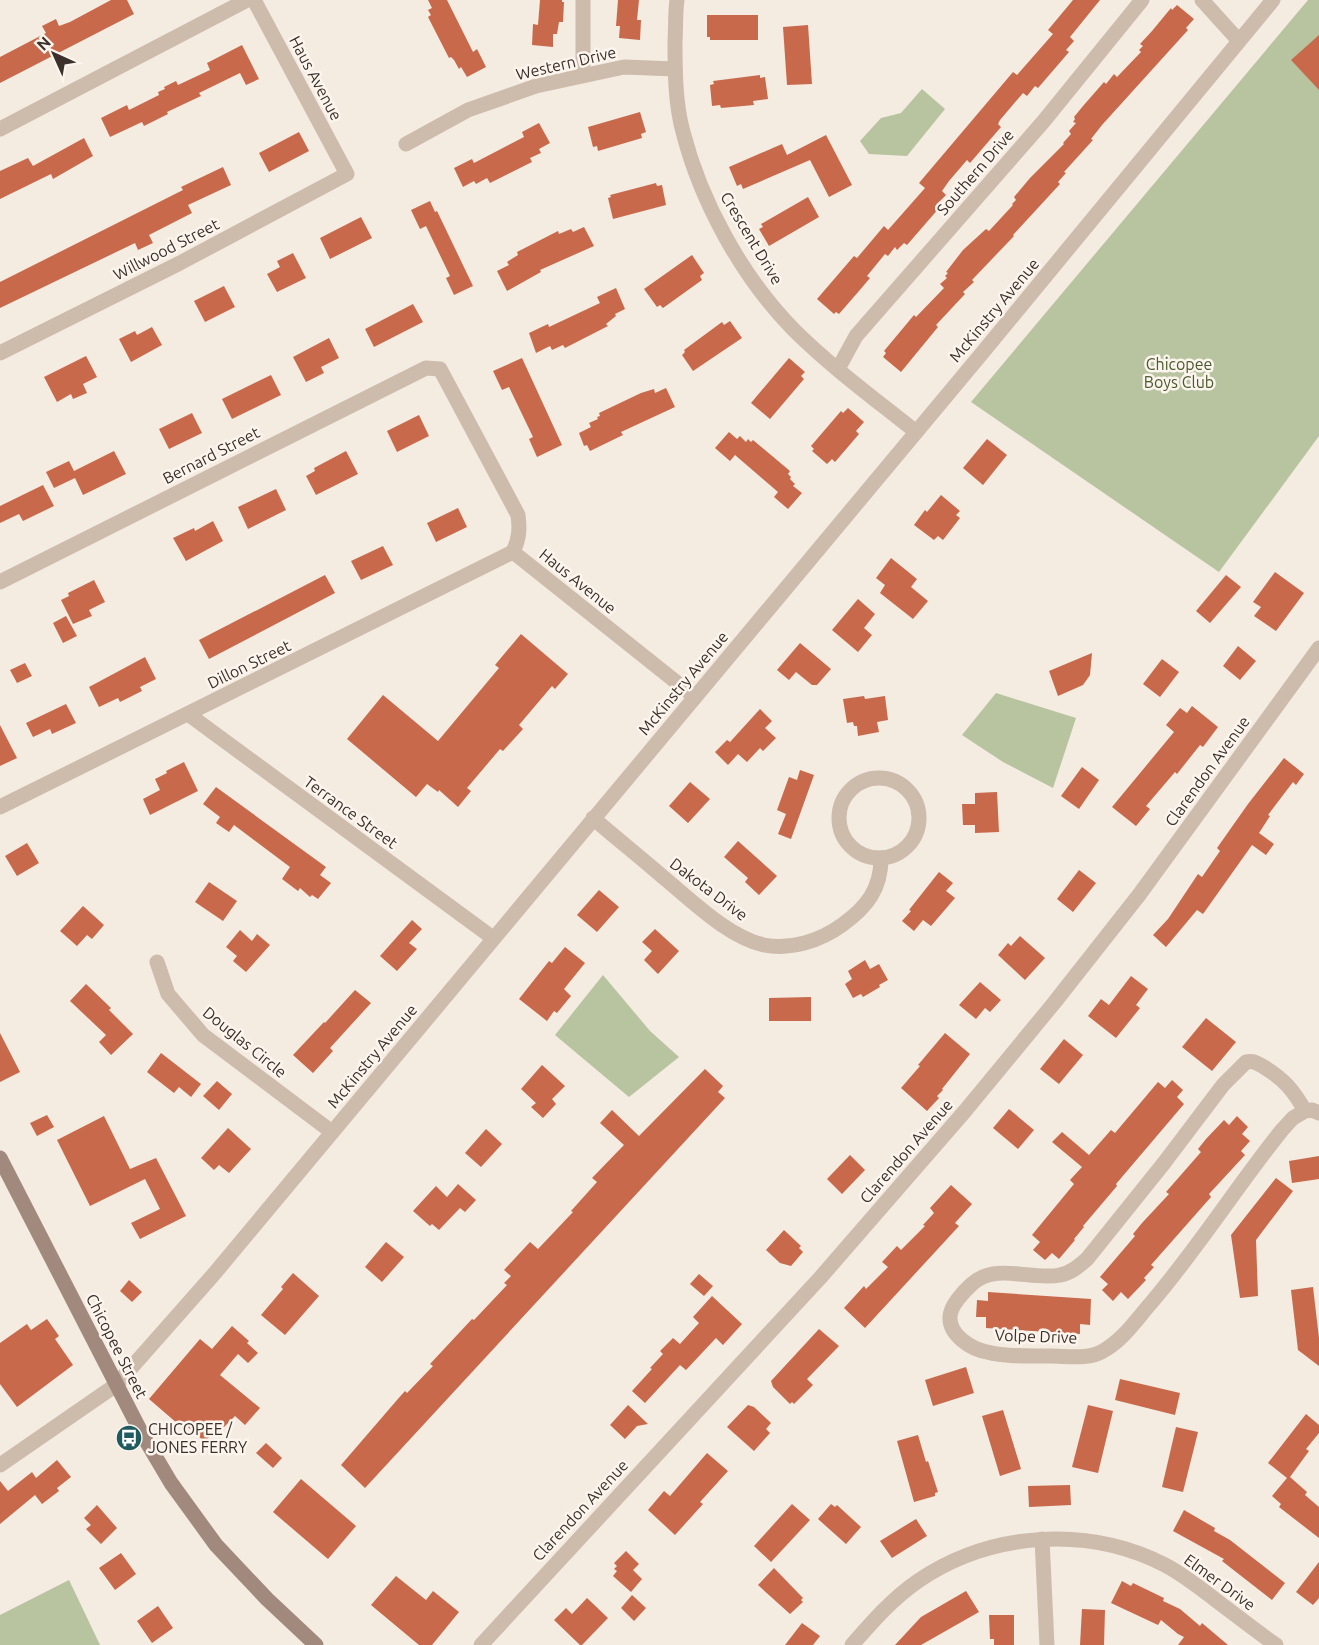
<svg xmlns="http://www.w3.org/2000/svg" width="1319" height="1645" font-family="Ubuntu,sans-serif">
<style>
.green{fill:#b8c4a0}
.building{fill:#c8694b}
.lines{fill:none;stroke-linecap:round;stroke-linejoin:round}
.minor{stroke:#cdbbac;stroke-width:15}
.tertiary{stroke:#cdbbac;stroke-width:15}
.secondary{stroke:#a18a7d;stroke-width:15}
.labels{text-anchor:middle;stroke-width:5;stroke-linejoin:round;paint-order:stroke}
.street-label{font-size:16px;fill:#3b302b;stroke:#fbf5ee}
.park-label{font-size:16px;fill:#4a5a2e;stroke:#fbf5ee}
.poi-label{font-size:16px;fill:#3b302b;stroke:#fbf5ee;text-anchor:start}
</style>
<rect width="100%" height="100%" fill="#f4ebe1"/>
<g class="green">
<path d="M1308,0H1319V436L1219,572L971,402Z"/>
<path d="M922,89L945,109L907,156L869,154L860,141L881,118L901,113Z"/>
<path d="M996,693L1076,718L1053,788L1003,762L962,735Z"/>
<path d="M603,975L650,1031L679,1057L629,1097L555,1035Z"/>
<path d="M69,1580L100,1645H0V1615Z"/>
</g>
<g class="building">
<path d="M111,0H127L134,14L0,83V57L46,33L42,26L56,19L59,26L70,22Z"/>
<path d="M428,0H447L473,52L477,49L486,67L467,77L461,67L459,69L454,60L451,57L449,58L428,17L431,15L428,10L432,8Z"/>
<path d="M540,0H562V2H564L563,22H559L557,34H553V47L532,45L533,24L538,25Z"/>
<path d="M618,0H639L637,20H641L640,40L619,38L620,26H616Z"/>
<path d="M1073,0H1100L1070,37L1074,41L1066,50L1069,52L1038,88L1035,86L1027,96L1023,93L1000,120L998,124L1001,127L970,163L967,160L949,181L942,191L946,195L937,204L940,207L907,245L904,243L897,250L895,247L888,256L885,254L867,276L870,278L859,291L839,314L836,312L834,314L817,299L854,256L857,258L884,226L888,230L925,188L919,183L1013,72L1017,75L1053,34L1048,30Z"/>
<path d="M1177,5L1194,19L1186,28L1188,30L1102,125L1091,139L1093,140L1064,172L1066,173L1058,182L1060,184L1013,235L1014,236L972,280L974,282L963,292L965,294L936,325L938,327L901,372L883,357L886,353L884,351L914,315L916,317L944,288L940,284L947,278L945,276L948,273L946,272L963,250L986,229L989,231L1013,205L1012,204L1016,200L1014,197L1030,178L1064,144L1063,143L1071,134L1069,131L1076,123L1073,122L1075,119L1074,117L1083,106L1104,82L1106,84L1114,74L1117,77L1141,52L1139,50L1143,46L1140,44L1152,31L1171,8L1172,10Z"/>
<path d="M707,15H758V40H710V37H707Z"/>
<path d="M808,25L812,84L787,85L783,27Z"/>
<path d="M1319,35V90L1291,60Z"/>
<path d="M242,45L259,79L246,85L240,73L199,93L201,96L167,112L168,114L144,126L142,122L110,137L101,118L127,105L129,110L159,95L158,92L165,89L164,87L176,81L178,85L210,70L207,63Z"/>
<path d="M760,75V78L765,77L768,99L753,101L754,105L721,108L720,105L712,106L710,85L714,84L713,81Z"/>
<path d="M640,112L646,132L641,134L642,138L598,151L597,146L593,147L588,127Z"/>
<path d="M539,123L550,143L539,149L541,153L530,158L532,162L490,183L487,178L476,184L474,181L463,187L454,168L472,159L474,163L524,137L522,132Z"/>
<path d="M299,132L309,151L269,172L259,153Z"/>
<path d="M826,135L852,185L829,197L810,160L743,189L741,184L737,186L729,167L782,144L787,155Z"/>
<path d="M84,138L93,156L53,179L51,174L0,199V171L28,158L33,166Z"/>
<path d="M223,167L231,185L188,205L192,213L149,235L153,243L138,250L135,243L0,308V282L183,190L181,187Z"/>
<path d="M656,183L657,186L662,185L666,205L613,219L608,198L611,197L610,195Z"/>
<path d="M808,197L819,217L769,246L759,229L763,227L761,224Z"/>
<path d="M430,201L435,212L437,211L473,286L454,295L446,278L450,276L426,226L420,229L411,210Z"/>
<path d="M361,217L372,238L330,259L320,238Z"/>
<path d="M584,227L594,246L540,270L541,272L507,291L497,271L509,265L507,262L518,255L517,252L558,231L559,234L571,229L573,232Z"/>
<path d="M293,253L306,278L277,292L267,274L280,267L277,261Z"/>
<path d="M692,255L704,273L700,276L702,280L663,308L660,305L657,307L644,289Z"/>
<path d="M224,286L235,307L205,322L194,301Z"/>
<path d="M616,288L625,309L615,314L616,316L606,324L608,326L565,348L563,345L552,350L550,346L536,353L529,333L548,324L549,327L600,303L597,297Z"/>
<path d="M413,304L423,322L374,347L365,329Z"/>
<path d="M730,321L742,338L693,371L682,355L685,352L684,350L722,322L724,325Z"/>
<path d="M152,327L162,345L131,362L119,339L135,331L137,335Z"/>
<path d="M329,338L339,358L321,367L324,373L306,382L293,357Z"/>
<path d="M86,356L97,377L83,384L87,393L73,399L71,394L57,402L44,377Z"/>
<path d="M522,358L562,445L537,457L529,439L533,437L509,387L502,390L493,371Z"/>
<path d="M789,358L805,372L801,376L804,379L770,419L751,403Z"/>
<path d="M271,375L281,395L232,419L222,399Z"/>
<path d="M666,388L675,407L621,432L623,435L590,451L587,445L584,446L579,433L591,427L589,423L598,419L597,417L600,416L599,413L641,393L654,389L655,393Z"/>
<path d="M848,408L864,422L856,431L859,434L835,462L832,459L827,464L812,451L814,449L811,446L841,411L843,413Z"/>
<path d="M192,413L202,433L169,449L159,429Z"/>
<path d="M419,415L429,436L397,452L387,431Z"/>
<path d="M729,432L737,439L740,436L746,442L748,439L751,442L753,440L790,471L788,474L791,477L790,479L795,484L793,486L802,493L788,509L774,497L778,492L735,455L730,461L715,448Z"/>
<path d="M987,439L1007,455L983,485L963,468Z"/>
<path d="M114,451L126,474L83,495L75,478L54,488L46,472L69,461L74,471Z"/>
<path d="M346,451L358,474L316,495L306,476L315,471L314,468Z"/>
<path d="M43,485L54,506L23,521L19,514L0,523V506Z"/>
<path d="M276,489L286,510L248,529L238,507Z"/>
<path d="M941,495L960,511L956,515L960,518L943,540L938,536L934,540L914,525L925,510L927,512Z"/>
<path d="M458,508L467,527L436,542L427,523Z"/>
<path d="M213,521L223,541L186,561L173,538L194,528L195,531Z"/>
<path d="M383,546L393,565L361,580L351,561Z"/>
<path d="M891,558L917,579L911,587L928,601L913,619L880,593L885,585L876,578Z"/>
<path d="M1275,572L1304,593L1276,631L1254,616L1261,607L1253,602Z"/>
<path d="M325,575L335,593L209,659L199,640Z"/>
<path d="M1226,575L1241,587L1210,623L1196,611Z"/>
<path d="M94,580L105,602L89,610L92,616L73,624L61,600L69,596L68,593Z"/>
<path d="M858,599L875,614L864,628L872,635L858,652L832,630Z"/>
<path d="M66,616L77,636L63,643L53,623Z"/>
<path d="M521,634L568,674L555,689L552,686L519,725L523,729L503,751L500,749L467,788L471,791L458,807L439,790L438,792L427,784L416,797L347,739L383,695L438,741L499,668L495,665Z"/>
<path d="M800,643L831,669L817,685H812L796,672L789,680L777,670Z"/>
<path d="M1238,646L1256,661L1240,680L1223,666Z"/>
<path d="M1092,653L1090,675L1083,685L1058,696L1049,671Z"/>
<path d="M145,657L156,679L140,687L142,691L120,702L118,698L99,707L89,687Z"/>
<path d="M1162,659L1179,672L1160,697L1143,684Z"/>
<path d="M25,663L32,676L17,683L10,670Z"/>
<path d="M864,696L865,699L885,696L888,720L877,722L879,732L858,736L857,726H854L853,722L847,723L843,699Z"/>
<path d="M66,704L76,723L52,734L50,729L33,737L26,723Z"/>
<path d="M1192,706L1218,727L1203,747L1200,745L1177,774L1175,772L1146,806L1150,809L1136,826L1112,807L1174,732L1166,725L1180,708L1187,713Z"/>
<path d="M760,709L772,721L765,728L776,738L763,751L760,748L747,762L738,754L728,765L715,752L727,740L730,742Z"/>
<path d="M0,725L17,758L0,766Z"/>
<path d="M1284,758L1304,774L1296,785L1293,782L1268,815L1270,816L1259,833L1274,844L1266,855L1252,845L1203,914L1197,910L1166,947L1153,935L1168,919L1198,874L1202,877L1220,851L1217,848L1248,804Z"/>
<path d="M184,762L198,791L150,815L143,799L160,790L155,779L167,773L166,771Z"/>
<path d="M1082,767L1099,780L1079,809L1061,796Z"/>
<path d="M800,770L814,775L791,839L778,834L786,814L777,810L789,777L797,780Z"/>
<path d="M690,782L710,799L688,823L669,806Z"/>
<path d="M216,787L326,867L320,875L331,883L318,899L312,895L310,897L300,888L298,891L282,879L290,867L234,825L229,832L216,823L220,817L203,804Z"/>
<path d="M997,792L999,832L975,833V825H963L962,804H975V793Z"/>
<path d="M738,841L777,876L759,895L745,882L748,878L724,857Z"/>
<path d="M27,843L39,863L17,876L5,856Z"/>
<path d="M1079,870L1096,883L1073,912L1057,899Z"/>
<path d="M939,872L953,883L946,891L955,898L931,926L923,920L914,931L902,921L911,911L909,910Z"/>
<path d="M209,882L237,901L223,921L195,902Z"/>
<path d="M599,890L619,907L597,932L577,915Z"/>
<path d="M83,906L104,925L92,939L87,935L77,946L60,931Z"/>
<path d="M412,920L422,929L409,943L417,949L397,971L380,956Z"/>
<path d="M655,929L679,951L658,974L644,960L652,951L642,942Z"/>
<path d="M240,930L252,941L257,934L270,945L246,972L233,961L237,956L226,947Z"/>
<path d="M1020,936L1045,958L1025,980L998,955L1008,943L1011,946Z"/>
<path d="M565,947L585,963L564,989L571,996L557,1013L554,1011L547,1021L519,999L549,961L552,963Z"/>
<path d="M865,960L870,969L879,964L888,980L879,985L880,987L863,997L861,994L853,998L845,984L852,979L848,971Z"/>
<path d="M1131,976L1148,989L1136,1005L1140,1008L1116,1038L1088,1016L1101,999L1109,1005Z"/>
<path d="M980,982L1001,1000L990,1012L985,1008L976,1019L959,1005Z"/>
<path d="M86,984L111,1008L109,1010L133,1034L111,1055L99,1042L106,1035L70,1001Z"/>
<path d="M355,990L371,1003L330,1048L333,1051L313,1073L293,1055L324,1022L325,1023Z"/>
<path d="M811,997V1021H769V998Z"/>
<path d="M1206,1018L1236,1042L1212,1071L1182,1047Z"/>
<path d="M0,1033L20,1072L0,1082Z"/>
<path d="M945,1033L970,1054L942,1089L943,1090L937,1096L939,1098L927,1111L901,1088L920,1066L918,1065Z"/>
<path d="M1064,1039L1083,1055L1059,1084L1040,1069Z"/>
<path d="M161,1053L201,1084L191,1097L179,1087L174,1093L147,1072Z"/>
<path d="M542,1065L565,1086L552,1099L556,1104L543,1118L531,1107L536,1103L521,1089Z"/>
<path d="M705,1069L723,1086L718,1092L725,1098L365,1488L341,1465L397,1400L405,1391L407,1393L433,1366L430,1364L472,1319L474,1320L507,1285L504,1283L511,1276L504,1270L530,1242L538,1249L573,1212L571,1211L597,1182L592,1178L624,1145L600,1123L612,1110L639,1136Z"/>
<path d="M1172,1080L1183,1090L1177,1097L1184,1104L1116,1184L1117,1186L1083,1226L1084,1227L1074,1239L1075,1240L1059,1259L1052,1253L1045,1260L1033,1250L1040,1242L1032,1235L1074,1184L1070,1180L1082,1167L1052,1142L1062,1132L1089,1155L1111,1130L1115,1133L1158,1082L1165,1088Z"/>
<path d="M217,1081L232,1094L219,1110L203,1096Z"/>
<path d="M1009,1109L1034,1130L1018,1149L993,1128Z"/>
<path d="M47,1115L54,1127L37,1136L30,1123Z"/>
<path d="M104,1116L130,1169L156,1158L186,1216L140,1239L131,1223L160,1209L145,1179L90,1206L57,1140Z"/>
<path d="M1237,1116L1248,1127L1242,1134L1250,1141L1241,1151L1245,1155L1209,1194L1211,1197L1151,1265L1154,1267L1144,1278L1146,1280L1128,1299L1121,1292L1113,1301L1102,1290L1108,1284L1100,1277L1135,1236L1133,1234L1142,1223L1169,1194L1166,1192L1201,1152L1198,1149L1206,1139L1224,1120L1229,1125Z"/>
<path d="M228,1128L251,1149L229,1173L219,1165L214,1170L201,1158Z"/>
<path d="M486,1129L502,1144L481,1167L465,1153Z"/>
<path d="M850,1155L865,1170L842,1194L827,1179Z"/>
<path d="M1319,1156V1179L1292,1183L1289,1161Z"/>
<path d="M1276,1178L1293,1191L1256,1240L1258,1296L1240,1298L1231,1235Z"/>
<path d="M458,1184L476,1200L465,1212L460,1208L439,1230L432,1224L430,1226L413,1211L436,1186L447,1197Z"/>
<path d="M951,1185L972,1204L955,1223L959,1226L865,1328L844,1308L864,1286L866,1289L888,1267L882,1262L897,1246L901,1250L925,1226L923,1225L934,1213L930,1208Z"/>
<path d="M784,1230L801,1246L799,1248L803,1252L791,1266L780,1263L766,1250Z"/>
<path d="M386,1242L404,1257L382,1282L365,1267Z"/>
<path d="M293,1273L319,1296L285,1335L261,1315L283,1289L281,1287Z"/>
<path d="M699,1274L713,1286L704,1296L690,1284Z"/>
<path d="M129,1280L142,1292L132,1302L120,1291Z"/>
<path d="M1313,1287L1319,1338V1366L1298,1350L1291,1290Z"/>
<path d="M988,1292L1091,1299L1090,1325L1080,1324V1334L986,1328V1317H976L977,1300L988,1301Z"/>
<path d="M712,1296L742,1324L723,1345L716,1338L686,1370L680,1365L645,1403L632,1391L652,1369L650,1368L663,1354L660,1351L673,1338L680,1344L699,1323L693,1317Z"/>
<path d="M47,1319L59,1336L55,1339L73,1365L17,1407L0,1384V1343L27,1324L31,1330Z"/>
<path d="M232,1326L249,1341L247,1343L258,1353L248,1363L238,1354L220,1375L260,1408L245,1425L235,1416L224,1427L220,1424L205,1442L181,1421L178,1424L149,1399L200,1339L212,1349Z"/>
<path d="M819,1329L839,1346L807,1379L813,1385L794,1404L792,1402L790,1404L773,1387L771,1381Z"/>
<path d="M966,1367L974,1393L933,1406L925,1380Z"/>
<path d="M1120,1379L1180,1393L1175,1415L1115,1400Z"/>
<path d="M628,1405L648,1424L637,1426L625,1439L610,1425Z"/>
<path d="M748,1405L754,1407L771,1423L766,1429L770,1433L754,1451L727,1427Z"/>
<path d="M1088,1405L1113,1411L1098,1473L1072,1467Z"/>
<path d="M1003,1410L1021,1469L1000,1476L982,1416Z"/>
<path d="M1306,1414L1319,1425V1433L1306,1449L1309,1451L1290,1477L1307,1492L1305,1495L1319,1507V1538L1279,1507L1281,1504L1272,1496L1287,1478L1268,1463Z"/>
<path d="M1176,1427L1198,1432L1183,1492L1162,1487Z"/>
<path d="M918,1435L926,1462L928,1461L938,1492L935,1493V1496L914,1502L897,1441Z"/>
<path d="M266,1443L282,1458L273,1468L256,1453Z"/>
<path d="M707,1453L728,1471L700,1502L703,1504L675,1535L648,1510L664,1491L670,1496Z"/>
<path d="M57,1460L71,1477L57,1488L59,1491L42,1504L35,1495L0,1524V1481L8,1491L32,1472L36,1478Z"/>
<path d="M301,1479L356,1526L328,1559L273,1512Z"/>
<path d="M1070,1485L1071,1505L1029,1507L1028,1486Z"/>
<path d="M792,1504L810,1520L771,1562L754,1546Z"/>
<path d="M831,1504L835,1507L837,1505L861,1527L846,1544L818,1519Z"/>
<path d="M97,1505L117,1528L101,1544L86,1529L91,1525L84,1518Z"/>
<path d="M1184,1510L1215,1528L1214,1531L1230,1540L1285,1583L1272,1600L1222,1561L1224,1559L1173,1531Z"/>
<path d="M916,1519L927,1536L892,1558L880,1541Z"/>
<path d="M626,1551L639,1564L633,1570L642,1579L631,1592L613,1576L617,1571L614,1569L617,1566L614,1563Z"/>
<path d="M121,1553L136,1574L115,1590L99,1568Z"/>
<path d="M1319,1562V1598L1313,1605L1296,1592Z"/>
<path d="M774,1568L803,1598L801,1600L803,1602L790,1614L758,1585Z"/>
<path d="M396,1576L426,1600L433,1591L459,1612L432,1645H419L371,1605Z"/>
<path d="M1122,1581L1131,1586L1133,1583L1164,1598L1163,1601L1180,1609L1200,1626L1202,1623L1228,1645H1178L1184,1637L1178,1634L1161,1620L1158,1625L1111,1603Z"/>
<path d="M966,1591L979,1612L921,1645H895L921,1617Z"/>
<path d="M632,1595L646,1608L634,1621L621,1608Z"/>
<path d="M587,1598L608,1618L582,1645H580L554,1620L566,1608L572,1614Z"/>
<path d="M158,1606L173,1628L152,1643L137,1621Z"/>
<path d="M1082,1609L1105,1610L1104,1645H1080Z"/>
<path d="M989,1615H1014V1645H994V1639H990Z"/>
<path d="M802,1623L820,1636L813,1645H785Z"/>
</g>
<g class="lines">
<g class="minor">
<path d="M677,0C675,13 676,27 675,41C675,70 675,103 683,132C701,202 742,277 793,329C831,367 875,399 916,432"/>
<path d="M1202,0L1239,41"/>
<path d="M583,75V0"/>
<path d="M0,129L247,0"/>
<path d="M406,144L468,110L536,86L624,67L675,69"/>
<path d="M0,353L180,263L347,174L254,0"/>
<path d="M838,369L856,336L1043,122L1142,0"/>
<path d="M0,582L426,368L440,369L518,515C520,530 519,539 513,552L695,697"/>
<path d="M188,714L493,938"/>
<circle cx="879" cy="818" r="40"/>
<path d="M0,807L513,552"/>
<path d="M593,818C616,838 640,857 663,877C691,900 728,937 764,945C791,950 820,941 842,925C867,907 881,889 881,858"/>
<path d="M157,962L168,994L203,1035L332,1132"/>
<path d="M1305,1111L1293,1118L1282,1130C1237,1186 1198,1248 1151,1303C1136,1320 1123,1340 1103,1351C1088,1360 1067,1356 1050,1356C1030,1356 1006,1357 987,1352C971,1349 949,1335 950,1317C950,1306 964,1291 972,1284C996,1262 1032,1281 1060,1275C1071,1273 1079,1266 1087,1259L1164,1163L1223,1085L1246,1062C1254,1060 1258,1064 1264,1067C1284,1079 1294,1091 1305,1111L1312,1110L1319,1113"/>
<path d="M0,1465L116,1385"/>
<path d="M1042,1539L1047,1645"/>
<path d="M481,1645L820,1278L965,1111L1054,1003L1139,895L1319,648"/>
<path d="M852,1645C872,1622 892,1599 918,1581C990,1532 1087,1525 1165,1565C1184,1575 1200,1588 1217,1601C1237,1616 1256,1631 1276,1645"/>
</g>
<path class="tertiary" d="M116,1385L214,1274L983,352L1273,0"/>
<path class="secondary" d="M0,1158L142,1434L171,1483L216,1545L267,1599L316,1645"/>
</g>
<defs>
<symbol id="bus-disc" viewBox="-11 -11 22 22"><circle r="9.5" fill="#1f5a5e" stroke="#fbf5ee"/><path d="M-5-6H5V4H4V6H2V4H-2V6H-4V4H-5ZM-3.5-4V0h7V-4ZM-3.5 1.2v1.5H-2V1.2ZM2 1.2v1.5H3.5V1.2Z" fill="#fff"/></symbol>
</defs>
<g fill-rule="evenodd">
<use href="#bus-disc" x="114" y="1423" width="30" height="30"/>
</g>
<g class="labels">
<g class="street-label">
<text transform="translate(566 63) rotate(-13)" y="6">Western Drive</text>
<text transform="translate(316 78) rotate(62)" y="6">Haus Avenue</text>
<text transform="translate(975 172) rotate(-49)" y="6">Southern Drive</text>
<text transform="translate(752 238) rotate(59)" y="6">Crescent Drive</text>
<text transform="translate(166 249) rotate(-27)" y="6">Willwood Street</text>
<text transform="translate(994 310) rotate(-50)" y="6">McKinstry Avenue</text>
<text transform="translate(211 455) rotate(-27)" y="6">Bernard Street</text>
<text transform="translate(578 581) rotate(39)" y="6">Haus Avenue</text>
<text transform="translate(249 664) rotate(-26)" y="6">Dillon Street</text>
<text transform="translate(683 683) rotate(-50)" y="6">McKinstry Avenue</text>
<text transform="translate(1207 771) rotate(-54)" y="6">Clarendon Avenue</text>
<text transform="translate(351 812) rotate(36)" y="6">Terrance Street</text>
<text transform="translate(709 889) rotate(37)" y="6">Dakota Drive</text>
<text transform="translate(245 1042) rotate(39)" y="6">Douglas Circle</text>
<text transform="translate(372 1056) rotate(-50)" y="6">McKinstry Avenue</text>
<text transform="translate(906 1151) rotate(-49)" y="6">Clarendon Avenue</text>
<text transform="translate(1036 1336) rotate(2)" y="6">Volpe Drive</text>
<text transform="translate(117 1346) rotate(63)" y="6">Chicopee Street</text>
<text transform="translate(580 1510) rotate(-47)" y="6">Clarendon Avenue</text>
<text transform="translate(1220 1582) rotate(36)" y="6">Elmer Drive</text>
</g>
<g class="park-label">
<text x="1179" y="370">Chicopee<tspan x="1179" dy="18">Boys Club</tspan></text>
</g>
<g class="poi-label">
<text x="148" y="1435">CHICOPEE /<tspan x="148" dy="18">JONES FERRY</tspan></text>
</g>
</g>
<g transform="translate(54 54) rotate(315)" stroke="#fbf5ee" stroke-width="4.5" paint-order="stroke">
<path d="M0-4.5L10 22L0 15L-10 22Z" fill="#3b302b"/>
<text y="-9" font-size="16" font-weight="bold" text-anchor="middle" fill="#3b302b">N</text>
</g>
</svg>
